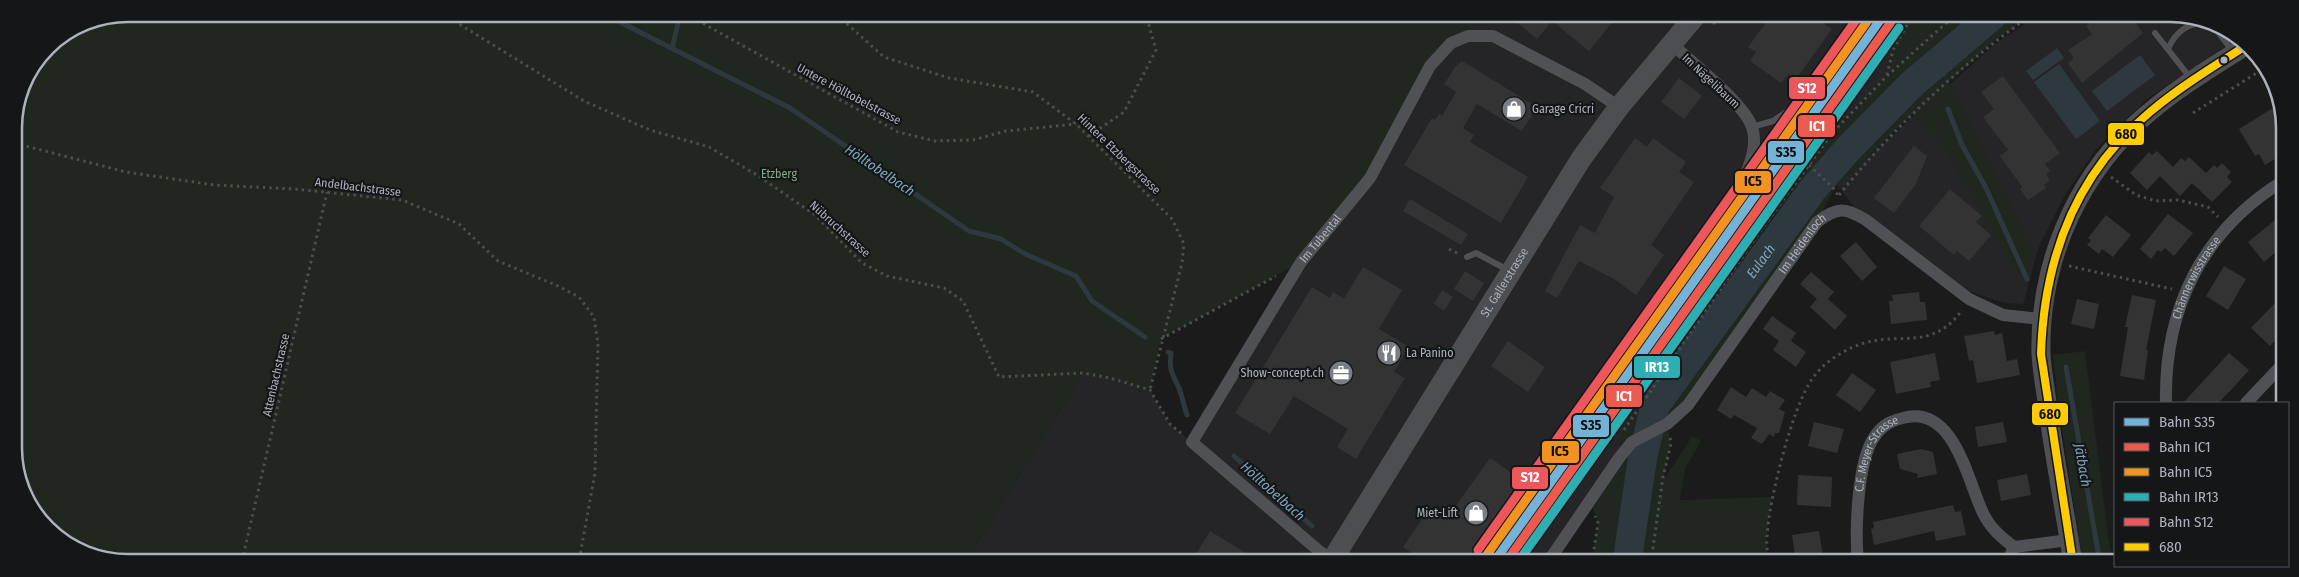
<svg xmlns="http://www.w3.org/2000/svg" width="2299" height="577" font-family="'Fira Sans Condensed',sans-serif">
<style>
.built{fill:#252528}
.green{fill:#1f271f}
.water{fill:#2d393f}
.lines{fill:none;stroke-linecap:round;stroke-linejoin:round}
.stream{stroke:#2d393f;stroke-width:5}
.river{stroke:#2d393f;stroke-width:29}
.building{fill:#333334}
.path{stroke:#4b4d4f;stroke-width:3;stroke-dasharray:2.5 4;stroke-linecap:butt}
.service{stroke:#4f5155;stroke-width:6}
.minor{stroke:#4f5155;stroke-width:12}
.secondary{stroke:#4e5053;stroke-width:19}
.primary{stroke:#4d4e51;stroke-width:21}
.bus-1-casing{stroke:#151618;stroke-width:11}
.bus-1{stroke:#fc0;stroke-width:8}
.rail-1-casing{stroke:#151618;stroke-width:12}
.rail-2-casing{stroke:#151618;stroke-width:12}
.rail-3-casing{stroke:#151618;stroke-width:12}
.rail-4-casing{stroke:#151618;stroke-width:12}
.rail-5-casing{stroke:#151618;stroke-width:12}
.rail-1{stroke:#73b3d7;stroke-width:9}
.rail-2{stroke:#ec594f;stroke-width:9}
.rail-3{stroke:#f29220;stroke-width:9}
.rail-4{stroke:#2caeb3;stroke-width:9}
.rail-5{stroke:#ed575c;stroke-width:9}
.bus-dot{fill:#acb3bd;stroke:#151618;stroke-width:2}
.labels{text-anchor:middle;stroke-width:4.5;stroke-linejoin:round;paint-order:stroke}
.street-label{font-size:12px;fill:#acb3bd;stroke:#151618}
.poi-label{font-size:12px;fill:#acb3bd;stroke:#151618;text-anchor:start}
.park-label{font-size:12px;fill:#83aa82;stroke:#151618}
.water-label{font-size:14px;font-style:italic;fill:#81a5ba;stroke:#151618}
.rim{fill:none;stroke:#acb3bd;stroke-width:2.5}
.line-badge{stroke:#151618;stroke-width:2}
.badge-label{font-size:14px;text-anchor:middle;font-weight:bold;fill:#fff}
.pale-badge-label{font-size:14px;text-anchor:middle;font-weight:bold;fill:#111}
</style>
<rect width="100%" height="100%" fill="#1b1b1c"/>
<g class="built">
<path d="M1470,15L1912,16L1893,50L1887,76L1835,130L1809,165L1623,432L1619,458L1548,562H965L1083,373L1110,378L1150,390L1170,424L1192,442L1430,66L1468,36Z"/>
<path d="M2037,16H2193L2236,39L2147,99L2096,149L2065,195L2039,246L2023,304L2005,303L1967,291L1852,204L1837,185L1995,44Z"/>
</g>
<g class="green">
<path d="M129,14L1470,15L1468,36L1451,43L1370,178L1301,262L1161,339L1150,390L1110,378L1083,373L965,562L106,561L47,529L16,471L14,122L26,78L48,47L85,22Z"/>
<path d="M1912,16H2030L1993,42L1949,82L2032,249L2027,279L2013,268L1938,137L1912,115L1834,189L1817,222L1667,424L1671,444L1664,477H1666L1692,436L1701,441L1685,469L1680,500L1772,497L1766,538L1769,563L1592,562L1598,523L1590,501L1619,458L1623,432L1815,156L1835,130L1887,76L1893,50Z"/>
<path d="M2085,351L2108,535L2113,563H2083L2058,403L2053,355Z"/>
</g>
<g class="water">
<path d="M2057,48L2064,58L2033,80L2026,71Z"/>
<path d="M2140,55L2155,75L2107,111L2092,91Z"/>
<path d="M2059,64L2100,121L2076,139L2034,82Z"/>
</g>
<g class="lines">
<g class="stream">
<path d="M604,14L790,108L969,231L1001,239L1025,254L1076,276L1092,301L1145,337"/>
<path d="M1963,30H1973"/>
<path d="M672,48L679,19"/>
<path d="M1941,58L1943,74"/>
<path d="M1948,109L1962,145L1986,188L2027,279"/>
<path d="M1168,352L1171,353C1169,371 1172,373 1179,388C1182,396 1184,406 1187,415"/>
<path d="M2066,367L2100,563"/>
<path d="M1234,456L1312,526"/>
<path d="M1366,558L1373,562"/>
</g>
<path class="river" id="s1" d="M1627,562L1643,455L1655,406L1813,189L1849,148L1911,85L1992,16"/>
</g>
<g class="building">
<path d="M1508,15H1618L1589,51L1552,21L1537,39Z"/>
<path d="M1771,16H1813L1832,29L1796,79L1789,74L1781,83L1750,61L1756,52L1748,47Z"/>
<path d="M2098,16H2131L2143,33L2082,83L2068,63L2074,58L2068,50L2092,34L2086,26Z"/>
<path d="M1462,61L1537,107L1522,131L1477,104L1463,128L1474,135L1470,142L1528,177L1501,223L1404,165L1432,118L1435,120L1439,114L1442,116L1456,92L1444,84L1455,67Z"/>
<path d="M2003,76L2060,153L2045,164L2050,171L2046,174L2050,180L2044,185L2046,188L2028,200L2020,189L2022,187L2000,156L2008,150L1983,117L1994,109L1981,92Z"/>
<path d="M1679,78L1702,96L1684,119L1661,102Z"/>
<path d="M2281,103L2283,107V154L2265,165L2259,154L2255,156L2239,129Z"/>
<path d="M1635,138L1647,147L1653,138L1686,162L1679,172L1694,182L1651,245L1664,255L1636,295L1614,279L1579,261L1557,298L1545,291L1580,225L1595,233L1614,197L1600,188Z"/>
<path d="M1914,146L1927,156L1916,184L1894,213L1874,198Z"/>
<path d="M2157,151L2173,167L2181,158L2185,161L2189,157L2206,173L2214,165L2217,168L2222,163L2231,172L2227,177L2232,182L2212,202L2192,183L2180,196L2160,176L2147,190L2130,173L2149,152L2152,155Z"/>
<path d="M1950,189L1982,216L1976,222L1991,235L1969,261L1957,251L1954,255L1919,226Z"/>
<path d="M1410,199L1468,234L1461,245L1403,211Z"/>
<path d="M2168,214L2193,233L2174,256L2165,248L2161,252L2158,250L2151,259L2140,249Z"/>
<path d="M2106,215L2131,235L2113,257L2102,249L2099,254L2087,245L2091,240L2088,238Z"/>
<path d="M2275,220L2283,230V246L2264,262L2248,242Z"/>
<path d="M1856,242L1877,267L1862,281L1840,256Z"/>
<path d="M2224,266L2246,279L2228,310L2206,296Z"/>
<path d="M1363,267L1402,290L1379,329L1409,347L1394,372L1405,378L1356,459L1337,447L1348,429L1294,396L1270,434L1235,413L1312,287L1330,298L1333,292L1344,299Z"/>
<path d="M1465,271L1484,283L1473,301L1454,289Z"/>
<path d="M1811,272L1834,292L1828,299L1847,316L1835,330L1810,307L1817,299L1800,284Z"/>
<path d="M1442,290L1453,297L1444,311L1434,304Z"/>
<path d="M1919,292L1920,302H1925L1927,320L1891,324L1889,301H1893L1892,295Z"/>
<path d="M2132,295L2156,300L2146,350H2148L2144,380L2120,376L2128,327H2125Z"/>
<path d="M2077,299L2099,304L2094,329L2071,324Z"/>
<path d="M2275,303L2283,310V332L2270,346L2251,328Z"/>
<path d="M1772,316L1796,333L1791,341L1806,352L1796,367L1773,350L1779,341L1763,329Z"/>
<path d="M1994,331L1995,335L2002,333L2007,361L2017,359L2020,375L1977,383L1973,360L1969,361L1964,336Z"/>
<path d="M1508,341L1545,367L1528,392L1491,366Z"/>
<path d="M1935,353L1940,380L1930,382L1931,387L1896,394L1890,362Z"/>
<path d="M2229,353L2249,370L2231,390L2218,403H2183Z"/>
<path d="M1852,373L1876,390L1860,412L1836,395Z"/>
<path d="M1731,387L1746,397L1752,388L1766,397L1770,391L1785,400L1779,409L1785,412L1779,433H1775L1774,437L1769,434L1762,444L1751,438L1757,428L1734,415L1731,419L1717,410Z"/>
<path d="M1814,422L1844,429L1837,453L1808,446Z"/>
<path d="M2003,422L2007,442L1978,447L1975,427Z"/>
<path d="M1921,449L1933,452L1937,474L1917,478L1918,474L1900,469L1897,454Z"/>
<path d="M1490,458L1523,481L1466,562H1424L1403,547L1429,509L1445,521Z"/>
<path d="M2027,474L2031,495L2001,501L1997,480Z"/>
<path d="M1798,475L1832,477L1831,507L1797,505Z"/>
<path d="M1953,505L1955,512L1961,511L1966,535L1936,541L1934,531L1874,545L1871,529L1874,528L1873,522Z"/>
<path d="M1210,531L1261,562H1191Z"/>
<path d="M1819,531L1824,563H1796L1792,535Z"/>
</g>
<g class="lines">
<g class="path">
<path d="M443,14L584,101L650,130L709,147L757,175L815,215L862,263L887,276L944,288L963,301L999,377L1083,373L1110,378L1150,390L1170,424L1182,434"/>
<path d="M686,14L898,132L935,141L973,140L1006,131L1076,124"/>
<path d="M837,15L884,57L949,78L1033,92L1076,124L1172,219L1184,244L1182,263L1150,390"/>
<path d="M1713,24L1721,16"/>
<path d="M1887,75L1893,50L1912,16"/>
<path d="M2193,113L2263,69"/>
<path d="M1089,136L1124,112L1156,50L1146,15"/>
<path d="M14,143L126,172L214,185L294,189L402,200L459,224L498,261L558,286L579,297L594,317L598,344L595,473L579,561"/>
<path d="M1809,165L1834,189L1839,197"/>
<path d="M2111,177L2136,195L2156,201L2178,200L2208,207L2218,217"/>
<path d="M1839,195C1893,128 1959,66 2030,16"/>
<path d="M1449,249L1459,254"/>
<path d="M2069,266L2172,289"/>
<path d="M1161,339L1276,276"/>
<path d="M1624,430L1761,230L1835,130L1887,76L1954,16"/>
<path d="M242,561L327,192"/>
<path d="M1592,562L1598,523L1595,516"/>
<path d="M1651,562L1663,477L1671,444L1670,437"/>
<path d="M1769,563C1768,554 1766,545 1767,536C1769,500 1792,408 1812,379C1823,363 1843,350 1861,344C1900,331 1932,352 1962,310"/>
</g>
<g class="service">
<path d="M2216,29L2233,52"/>
<path d="M2155,33L2192,80"/>
<path d="M2168,49C2175,33 2188,21 2207,24"/>
<path d="M1752,127L1773,121L1795,106L1859,16"/>
<path d="M1467,257L1476,253L1508,270"/>
</g>
<g class="minor">
<path id="s2" d="M2166,403C2164,309 2202,231 2283,181"/>
<path d="M2246,403L2283,364"/>
<path d="M1571,422L1744,180C1750,163 1758,145 1752,127C1745,104 1690,61 1671,43"/>
<path id="s3" d="M1332,560L1319,551L1192,442L1301,262L1370,178L1430,66L1451,43L1468,36H1493L1585,84L1619,107"/>
<path id="s4" d="M1548,562L1619,458L1632,442L1667,424L1688,405L1817,222C1837,207 1845,207 1866,220L1969,299L2003,315L2041,319"/>
<path id="s5" d="M1858,563C1855,532 1857,460 1875,436C1883,424 1893,420 1907,417C1955,408 1968,482 1983,513C1990,528 2002,538 2014,547"/>
<path d="M2007,563L2014,547L2069,540"/>
</g>
<path class="secondary" d="M2073,563C2065,512 2055,461 2048,410C2046,392 2042,372 2041,354C2039,267 2073,184 2136,124C2169,93 2209,69 2247,45"/>
<path class="primary" id="s6" d="M1331,562L1581,159L1619,107L1696,15"/>
<defs>
<path id="bus-1" d="M2073,563L2041,354C2044,259 2075,174 2150,112C2180,87 2214,66 2247,45"/>
</defs>
<use href="#bus-1" class="bus-1-casing"/>
<use href="#bus-1" class="bus-1"/>
<defs>
<path id="rail-1" d="M1494,562L1883,16"/>
<path id="rail-2" d="M1506,562L1891,22"/>
<path id="rail-3" d="M1486,556L1871,16"/>
<path id="rail-4" d="M1518,562L1899,28"/>
<path id="rail-5" d="M1478,550L1859,16"/>
</defs>
<use href="#rail-1" class="rail-1-casing"/>
<use href="#rail-2" class="rail-2-casing"/>
<use href="#rail-3" class="rail-3-casing"/>
<use href="#rail-4" class="rail-4-casing"/>
<use href="#rail-5" class="rail-5-casing"/>
<use href="#rail-1" class="rail-1"/>
<use href="#rail-2" class="rail-2"/>
<use href="#rail-3" class="rail-3"/>
<use href="#rail-4" class="rail-4"/>
<use href="#rail-5" class="rail-5"/>
</g>
<defs>
<symbol id="shop-disc" viewBox="-11 -11 22 22"><circle r="9.5" fill="#797e85" stroke="#151618"/><path d="M-5-2.5h2.3a2.7 3.5 0 0 1 5.4 0H5L5.5 6h-11ZM-1.5-2.5h3a1.5 2.3 0 0 0-3 0Z" fill="#fff"/></symbol>
<symbol id="restaurant-disc" viewBox="-11 -11 22 22"><circle r="9.5" fill="#797e85" stroke="#151618"/><path d="M-5-6h1v4h1v-4h1v4h1v-4h1v5L-1.5 .5V6h-2V.5L-5-1ZM5-6V6H3V1.5H1.5Q1.5-4 5-6Z" fill="#fff"/></symbol>
<symbol id="office-disc" viewBox="-11 -11 22 22"><circle r="9.5" fill="#797e85" stroke="#151618"/><path d="M-6-3h4V-5.5h4V-3h4V5H-6ZM-1-4.5V-3h2v-1.5ZM-6 0V1H6V0Z" fill="#fff"/></symbol>
</defs>
<g fill-rule="evenodd">
<use href="#shop-disc" x="1500" y="95" width="28" height="28"/>
<use href="#restaurant-disc" x="1375" y="339" width="28" height="28"/>
<use href="#office-disc" x="1327" y="359" width="28" height="28"/>
<use href="#shop-disc" x="1462" y="499" width="28" height="28"/>
</g>
<circle class="bus-dot" cx="2224" cy="60" r="4.5"/>
<g class="labels">
<g class="street-label">
<text transform="translate(1711 81) rotate(43)" y="4">Im Nägelibaum</text>
<text transform="translate(849 94) rotate(28)" y="4">Untere Hölltobelstrasse</text>
<text transform="translate(1119 154) rotate(44)" y="4">Hintere Etzbergstrasse</text>
<text transform="translate(358 187) rotate(7)" y="4">Andelbachstrasse</text>
<text transform="translate(840 229) rotate(42)" y="4">Nübruchstrasse</text>
<text dy="4" stroke="none"><textPath href="#s3" startOffset="424">Im Tubental</textPath></text>
<text dy="4" stroke="none"><textPath href="#s4" startOffset="412">Im Heidenloch</textPath></text>
<text dy="4" stroke="none"><textPath href="#s2" startOffset="131">Chännerwisstrasse</textPath></text>
<text dy="4" stroke="none"><textPath href="#s6" startOffset="329">St. Gallerstrasse</textPath></text>
<text transform="translate(276 375) rotate(-77)" y="4">Attenbachstrasse</text>
<text dy="4" stroke="none"><textPath href="#s5" startOffset="115">C.F. Meyer-Strasse</textPath></text>
</g>
<g class="poi-label">
<text x="1532" y="113">Garage Cricri</text>
<text x="1406" y="357">La Panino</text>
<text x="1324" y="377" text-anchor="end">Show-concept.ch</text>
<text x="1458" y="517" text-anchor="end">Miet-Lift</text>
</g>
<g class="park-label">
<text x="779" y="178">Etzberg</text>
</g>
<g class="water-label">
<text transform="translate(880 170) rotate(34)" y="5">Hölltobelbach</text>
<text dy="5" stroke="none"><textPath href="#s1" startOffset="338">Eulach</textPath></text>
<text transform="translate(2083 465) rotate(80)" y="5">Jätbach</text>
<text transform="translate(1273 491) rotate(42)" y="5">Hölltobelbach</text>
</g>
</g>
<path d="M0 0H2299V577H0ZM128 22H2170A106 106 0 0 1 2276 128V448A106 106 0 0 1 2170 554H128A106 106 0 0 1 22 448V128A106 106 0 0 1 128 22Z" fill="#151618" fill-rule="evenodd"/>
<path class="rim" d="M128 22H2170A106 106 0 0 1 2276 128V448A106 106 0 0 1 2170 554H128A106 106 0 0 1 22 448V128A106 106 0 0 1 128 22Z"/>
<g class="line-badge">
<rect x="1788" y="76" width="38" height="24" rx="5" fill="#ed575c"/>
<rect x="1797" y="114" width="39" height="24" rx="5" fill="#ec594f"/>
<rect x="2107" y="122" width="38" height="24" rx="5" fill="#fc0"/>
<rect x="1767" y="140" width="38" height="24" rx="5" fill="#73b3d7"/>
<rect x="1734" y="170" width="38" height="24" rx="5" fill="#f29220"/>
<rect x="1633" y="355" width="48" height="24" rx="5" fill="#2caeb3"/>
<rect x="1605" y="384" width="38" height="24" rx="5" fill="#ec594f"/>
<rect x="2031" y="402" width="38" height="24" rx="5" fill="#fc0"/>
<rect x="1572" y="414" width="38" height="24" rx="5" fill="#73b3d7"/>
<rect x="1541" y="440" width="39" height="24" rx="5" fill="#f29220"/>
<rect x="1511" y="466" width="38" height="24" rx="5" fill="#ed575c"/>
</g>
<g class="badge-label">
<text x="1807" y="93">S12</text>
<text x="1817" y="131">IC1</text>
<text x="1657" y="372">IR13</text>
<text x="1624" y="401">IC1</text>
<text x="1530" y="482">S12</text>
</g>
<g class="pale-badge-label">
<text x="2126" y="139">680</text>
<text x="1786" y="157">S35</text>
<text x="1753" y="186">IC5</text>
<text x="2050" y="419">680</text>
<text x="1591" y="430">S35</text>
<text x="1560" y="456">IC5</text>
</g>
<rect x="2114" y="402" width="175" height="165" fill="#151618" stroke="#51555a"/>
<rect x="2124" y="418" width="25" height="8" fill="#73b3d7" stroke="#51555a"/>
<text x="2159" y="427" font-size="15" fill="#acb3bd">Bahn S35</text>
<rect x="2124" y="443" width="25" height="8" fill="#ec594f" stroke="#51555a"/>
<text x="2159" y="452" font-size="15" fill="#acb3bd">Bahn IC1</text>
<rect x="2124" y="468" width="25" height="8" fill="#f29220" stroke="#51555a"/>
<text x="2159" y="477" font-size="15" fill="#acb3bd">Bahn IC5</text>
<rect x="2124" y="493" width="25" height="8" fill="#2caeb3" stroke="#51555a"/>
<text x="2159" y="502" font-size="15" fill="#acb3bd">Bahn IR13</text>
<rect x="2124" y="518" width="25" height="8" fill="#ed575c" stroke="#51555a"/>
<text x="2159" y="527" font-size="15" fill="#acb3bd">Bahn S12</text>
<rect x="2124" y="543" width="25" height="8" fill="#ffcc00" stroke="#51555a"/>
<text x="2159" y="552" font-size="15" fill="#acb3bd">680</text>
</svg>
